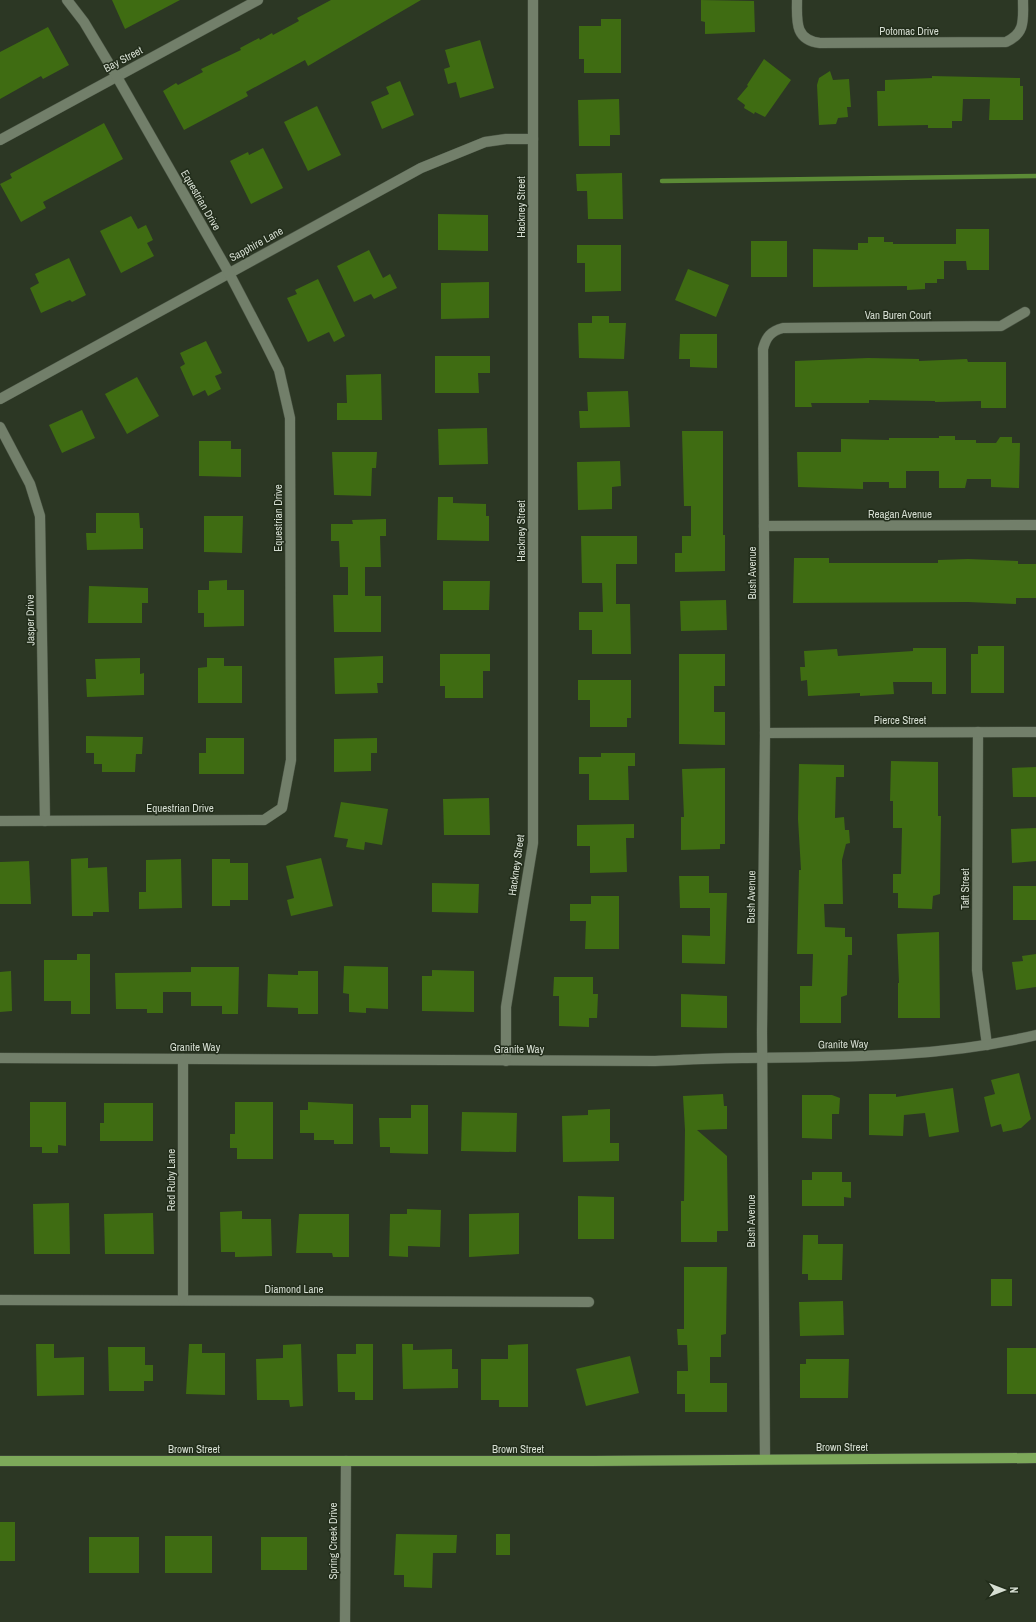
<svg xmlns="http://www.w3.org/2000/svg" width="1036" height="1622" font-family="'Archivo Narrow',sans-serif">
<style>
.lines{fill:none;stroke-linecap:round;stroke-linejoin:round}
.stream{stroke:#5c8b36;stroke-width:4.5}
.building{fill:#3f6c12}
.minor-casing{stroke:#4a5444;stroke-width:11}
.major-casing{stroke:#4a5444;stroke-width:11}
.minor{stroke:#727f6a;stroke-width:10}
.major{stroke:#7da95a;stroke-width:10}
.labels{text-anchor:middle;stroke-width:3;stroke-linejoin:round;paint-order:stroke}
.street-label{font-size:11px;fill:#d6ded2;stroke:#222d1b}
</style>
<rect width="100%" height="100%" fill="#2c3724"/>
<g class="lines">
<path class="stream" d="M662,181L1036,176"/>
</g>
<g class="building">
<path d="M112,0H180L125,29Z"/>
<path d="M331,0H421L308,66L305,60L246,92L248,96L184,130L163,91L176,83L178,85L203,72L201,69L241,50L240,48L259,38L260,40L272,33L273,35L299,21L297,18Z"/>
<path d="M701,0L754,1L755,32L705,34V22L701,21Z"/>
<path d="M601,19H621V73H584V59H579V26H601Z"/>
<path d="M48,27L69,65L43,79L41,76L0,99V52Z"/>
<path d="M480,40L494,88L460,98L456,82L448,84L444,69L450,67L445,50Z"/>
<path d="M764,59L791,80L765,117L755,112L754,114L744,108L745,105L737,99L748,86L747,85Z"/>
<path d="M830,71L833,80L849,79L851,107H847L848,117L838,118L836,124L819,125L817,85L819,78Z"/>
<path d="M932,76L1020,78V86H1023V120H989L990,99H963L962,121H952V128H928V125L878,126L877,91H885V80L932,78Z"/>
<path d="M400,81L414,115L382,129L371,102L389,94L386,87Z"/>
<path d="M619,99L620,135H610V146H579L578,100Z"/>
<path d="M317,106L341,155L308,171L284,122Z"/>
<path d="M104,123L123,159L43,202L46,208L21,222L0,184L12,178L10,174Z"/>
<path d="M263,148L283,188L251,204L230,161L248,152L249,155Z"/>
<path d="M622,173L623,219H588L587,191H577L576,174Z"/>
<path d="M438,214L488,215V251L438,250Z"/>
<path d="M131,216L138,229L146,225L153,240L147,243L154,256L121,273L100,231Z"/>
<path d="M956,229H989V270H967L966,261H944V279H937V283H925V289L907,290V286L813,287V249L858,250V243H868V237H884V242H893V244H956Z"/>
<rect x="751" y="241" width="36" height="36"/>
<path d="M577,245H621V291L585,292V263H577Z"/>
<path d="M369,250L383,278L390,274L397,288L374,299L371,294L354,302L337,266Z"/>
<path d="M69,258L86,295L72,302L70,300L41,313L30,288L39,283L35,274Z"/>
<path d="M688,269L729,285L716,317L675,300Z"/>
<path d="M318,279L345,336L334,342L329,332L308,342L287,298L297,294L295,290Z"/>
<path d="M489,282V318L441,319V283Z"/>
<path d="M592,316H609V323H626L624,359L579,358L578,323H592Z"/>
<path d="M680,334H717V368L690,367V359H679Z"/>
<path d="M206,341L222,373L215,376L221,389L208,396L205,390L193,396L180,367L185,364L180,353Z"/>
<path d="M435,356H490V373H478L479,393H435Z"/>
<path d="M868,358L919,359V361L967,359L968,362H1006V408H981V401L935,402V401L869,400V403H811L812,407H795V361Z"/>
<path d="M381,374L382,420H337V403H347L346,375Z"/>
<path d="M137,377L159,416L127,434L105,394Z"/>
<path d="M628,391L630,427L580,428L579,411H588L587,392Z"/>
<path d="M82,410L95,438L62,453L49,425Z"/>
<path d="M487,428L488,464L439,465L438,429Z"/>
<path d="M682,431H723V535H725V571L675,572V553H682V536H691V506H684Z"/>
<path d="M939,436H955V440H976V443H996L1000,437H1012V443H1020L1019,488L991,487V479H967L965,488H939V471H906V488H889V482H863V489L798,487L797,452H841V439L889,440V438H939Z"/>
<path d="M199,441H231V449H241V477L199,476Z"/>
<path d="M332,452H377L376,468H372L371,496L334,495Z"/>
<path d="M620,461L621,486L612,487V509L578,510L577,462Z"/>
<path d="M438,497H453V503L486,504V516H489V541L437,540Z"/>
<path d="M96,513H139L140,528H143V549L87,550L86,533H96Z"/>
<path d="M204,516H243L242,553L204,552Z"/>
<path d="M386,519V536H380L381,567H365V596H381V632H334L333,595H348V567H340L339,541H331V524H353L352,520Z"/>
<path d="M581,536H637V564H616V604H630L631,654H592V630H579V612H603L602,583H582Z"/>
<path d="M794,558H829V563H938V560L968,559L1018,561V564H1036V598H1016V604L968,602L793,603Z"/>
<path d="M227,580V590H244V626L204,627V613H198V590H209V581Z"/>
<path d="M443,581H490L489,610H443Z"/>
<path d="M89,586L148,588V603H142V623H88Z"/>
<path d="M726,600L727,630L681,631L680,601Z"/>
<path d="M978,646H1004V693H971V654H978Z"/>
<path d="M913,648H946V694H932V682H893L894,694L860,696V693L808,696L807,680L801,681L800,667H805L804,651L837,649L838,656L913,651Z"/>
<path d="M440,654H490V671H483V698H445V686H440Z"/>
<path d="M679,654H725V686H714V712H725V745L679,744Z"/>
<path d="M383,656V683H377L378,693L335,694L334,658Z"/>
<path d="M140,658V674L144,673V695L87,697L86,679H96L95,659Z"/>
<path d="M207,658H224V666H242V703H198V668L207,667Z"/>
<path d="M578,680H631V718H627V727H590V700H578Z"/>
<path d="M86,736L143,737L142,754H136L135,772H102V764H94V753H86Z"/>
<path d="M206,738H244V774H199V753H206Z"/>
<path d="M377,738V753H371V771L334,772V739Z"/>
<path d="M601,753H635V766H628L629,800H589V774H579V757H601Z"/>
<path d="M891,761L938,762V816H941L940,894L933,896L932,909L898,908V893H893V874H901L902,828H893V801H890Z"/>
<path d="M799,764L844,765V777H836L835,818L844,817L845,830H849L850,843L846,844L842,860L843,904H824L825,927L845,928V937H852V955H848L847,995L841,997V1023H800V986H812L813,954H797L799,870H801L798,819Z"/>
<path d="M1036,767V797H1013L1012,768Z"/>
<path d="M725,768V844H720V849L681,850V817H684L682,769Z"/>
<path d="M489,798L490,835H444L443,799Z"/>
<path d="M341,802L388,809L382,845L365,842L364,850L346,847L348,839L334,837Z"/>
<path d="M634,824V838H626L627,872L590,873V846H577V825Z"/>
<path d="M1036,828V861L1012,863L1011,829Z"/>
<path d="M88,858V868L107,867L109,912H93V916H72L71,859Z"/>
<path d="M321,858L333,906L291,916L287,900L294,898L286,866Z"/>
<path d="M181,859L182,908L139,909V892H146V860Z"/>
<path d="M212,859H230V863H248V900H230V906H212Z"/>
<path d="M29,861L31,904H0V862Z"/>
<path d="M679,876H709V893H727L725,964L682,963V935L710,936V908H680Z"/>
<path d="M432,883L479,884L478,913L432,912Z"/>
<rect x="1013" y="886" width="23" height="34"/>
<path d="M591,896H619V949H585L586,921H570V904H591Z"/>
<path d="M939,932L940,1018H898V983H899L897,934Z"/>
<path d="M77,954H90V1014H71V1001H44V960H77Z"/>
<path d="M1036,954V987L1016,990L1012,962L1023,961L1022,956Z"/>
<path d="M344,966L388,967V1009L366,1008V1013L349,1012V994L343,993Z"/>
<path d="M191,967H239L238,1014H222V1006H191V992H163V1013H147V1009H116L115,973L191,972Z"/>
<path d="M432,970L474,971V1012L422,1011V976H432Z"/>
<path d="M11,971L12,1011L0,1012V972Z"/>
<path d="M298,971H318V1014H298V1008L267,1007L268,974L298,975Z"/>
<path d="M554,977H593V994H598L597,1018H589V1027L559,1026V996H553Z"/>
<path d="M681,994L727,996V1028L681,1027Z"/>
<path d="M1019,1073L1031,1119L1021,1128L1003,1132L1001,1124L991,1127L984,1097L995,1094L991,1080Z"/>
<path d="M953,1088L959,1132L929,1137L925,1113L904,1115L903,1136L869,1135V1094H896V1097Z"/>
<path d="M723,1094L724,1106H727V1129L697,1130L727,1156L728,1231H717V1242H681V1201H684L685,1130L683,1096Z"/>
<path d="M802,1095H832L840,1098L839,1114H832V1139L802,1138Z"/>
<path d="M30,1102H66V1146L58,1145V1153H42V1147H30Z"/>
<path d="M235,1102H273V1159H237V1148H230V1134H235Z"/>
<path d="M308,1102L353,1104V1144H334V1140H314V1133H300V1110H308Z"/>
<path d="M104,1103H153V1141H100V1123H104Z"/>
<path d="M411,1105H428V1154L390,1153V1147H380L379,1118H411Z"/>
<path d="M610,1109V1143H619V1161L563,1162L562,1116L588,1115V1110Z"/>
<path d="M462,1112L517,1113L516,1152L461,1151Z"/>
<path d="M812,1172H842V1182H851V1198L844,1197V1206H802V1180H812Z"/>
<path d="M578,1196L614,1197V1239H578Z"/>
<path d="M69,1203L70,1254H34L33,1204Z"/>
<path d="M407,1209L441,1210L440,1247L408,1246V1257L389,1256L390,1214H407Z"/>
<path d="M242,1211V1219H271L272,1256L235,1257V1252H221L220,1212Z"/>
<path d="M153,1213L154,1254H105L104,1214Z"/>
<path d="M519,1213V1254L469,1257V1214Z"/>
<path d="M299,1214H349V1257H333L332,1253H296Z"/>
<path d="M803,1235H818V1244H843L842,1280H808V1274H802Z"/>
<path d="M684,1267H727L726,1334L721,1335V1357H710V1383H727V1412H685V1394H677V1371H688L687,1345H678L677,1329H684Z"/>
<rect x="991" y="1279" width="21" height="27"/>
<path d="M843,1301L844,1335L800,1336L799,1302Z"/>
<path d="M36,1344H54V1358L84,1357V1395L37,1396Z"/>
<path d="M189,1344H202V1353H225V1395L186,1394Z"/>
<path d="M301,1344L303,1406L290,1407L289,1400H257L256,1359L283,1358V1345Z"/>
<path d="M356,1344H373V1400H355V1392H338L337,1354H356Z"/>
<path d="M402,1344H413V1350L452,1349V1369H458V1388L403,1389Z"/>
<path d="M528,1344V1407H499V1400H481V1359H508V1345Z"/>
<path d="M108,1347H145V1365H153V1381H144V1391H109Z"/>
<rect x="1007" y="1348" width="29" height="46"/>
<path d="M630,1356L639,1393L586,1406L576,1369Z"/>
<path d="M806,1359H849L848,1398H800V1364H806Z"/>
<rect x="0" y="1522" width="15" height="39"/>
<path d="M396,1534L457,1535L456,1553H433L432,1588L404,1587V1575H394Z"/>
<rect x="496" y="1534" width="14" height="21"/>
<rect x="165" y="1536" width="47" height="37"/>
<rect x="89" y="1537" width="50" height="36"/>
<rect x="261" y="1537" width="46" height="33"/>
</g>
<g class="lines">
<defs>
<g id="minor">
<path d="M797,0C797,20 794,40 820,43L1006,42C1026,33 1023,19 1023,0"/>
<path d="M0,140L258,0"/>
<path d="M0,399L421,168L485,142L506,139H533"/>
<path d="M0,427L30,484L40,516L45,821"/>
<path d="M764,526L1036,525"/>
<path d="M978,732L977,970L987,1045"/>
<path d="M765,733L1036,732"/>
<path d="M0,821L264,820L282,808L291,760L290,418L279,370L265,342L229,273L117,77L84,22L67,0"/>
<path d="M0,1058L655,1061C684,1060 714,1058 743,1058C841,1057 940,1058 1036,1035"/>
<path d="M506,1061V1007L533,843V0"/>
<path d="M0,1300L589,1302"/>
<path d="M183,1300V1059"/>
<path d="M765,1459L762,1032L765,733L763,349C766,337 771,331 783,328L1001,326L1025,312"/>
<path d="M345,1622L346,1461"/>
</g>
<path id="major" d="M0,1461H593L1036,1458"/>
</defs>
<use href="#minor" class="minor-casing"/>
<use href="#major" class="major-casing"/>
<use href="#minor" class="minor"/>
<use href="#major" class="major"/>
</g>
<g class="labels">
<g class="street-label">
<text x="909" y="35">Potomac Drive</text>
<text transform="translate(123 59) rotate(-28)" y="4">Bay Street</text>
<text transform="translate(201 200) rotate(60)" y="4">Equestrian Drive</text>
<text transform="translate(521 207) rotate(-90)" y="4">Hackney Street</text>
<text transform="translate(256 244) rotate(-29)" y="4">Sapphire Lane</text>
<text x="898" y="319">Van Buren Court</text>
<text x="900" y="518">Reagan Avenue</text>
<text transform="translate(278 518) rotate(-90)" y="4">Equestrian Drive</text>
<text transform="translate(521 531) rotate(-90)" y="4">Hackney Street</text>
<text transform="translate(752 573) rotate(-90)" y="4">Bush Avenue</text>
<text transform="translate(30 620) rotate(-91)" y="4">Jasper Drive</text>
<text x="900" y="724">Pierce Street</text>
<text x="180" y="812">Equestrian Drive</text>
<text transform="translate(516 865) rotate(-82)" y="4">Hackney Street</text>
<text transform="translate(965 889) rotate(-90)" y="4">Taft Street</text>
<text transform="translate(751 897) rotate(-89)" y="4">Bush Avenue</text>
<text transform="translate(843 1044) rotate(-1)" y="4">Granite Way</text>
<text x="195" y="1051">Granite Way</text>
<text x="519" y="1053">Granite Way</text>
<text transform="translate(171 1180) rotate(-90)" y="4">Red Ruby Lane</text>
<text transform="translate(751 1221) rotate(-90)" y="4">Bush Avenue</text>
<text x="294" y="1293">Diamond Lane</text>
<text x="842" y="1451">Brown Street</text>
<text x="194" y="1453">Brown Street</text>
<text x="518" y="1453">Brown Street</text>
<text transform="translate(333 1541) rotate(-90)" y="4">Spring Creek Drive</text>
</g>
</g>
<g transform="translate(1004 1590) rotate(90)" stroke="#222d1b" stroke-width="3" paint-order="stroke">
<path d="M0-3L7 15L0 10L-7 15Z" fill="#d6ded2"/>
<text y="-6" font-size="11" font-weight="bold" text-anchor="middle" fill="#d6ded2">N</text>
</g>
</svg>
